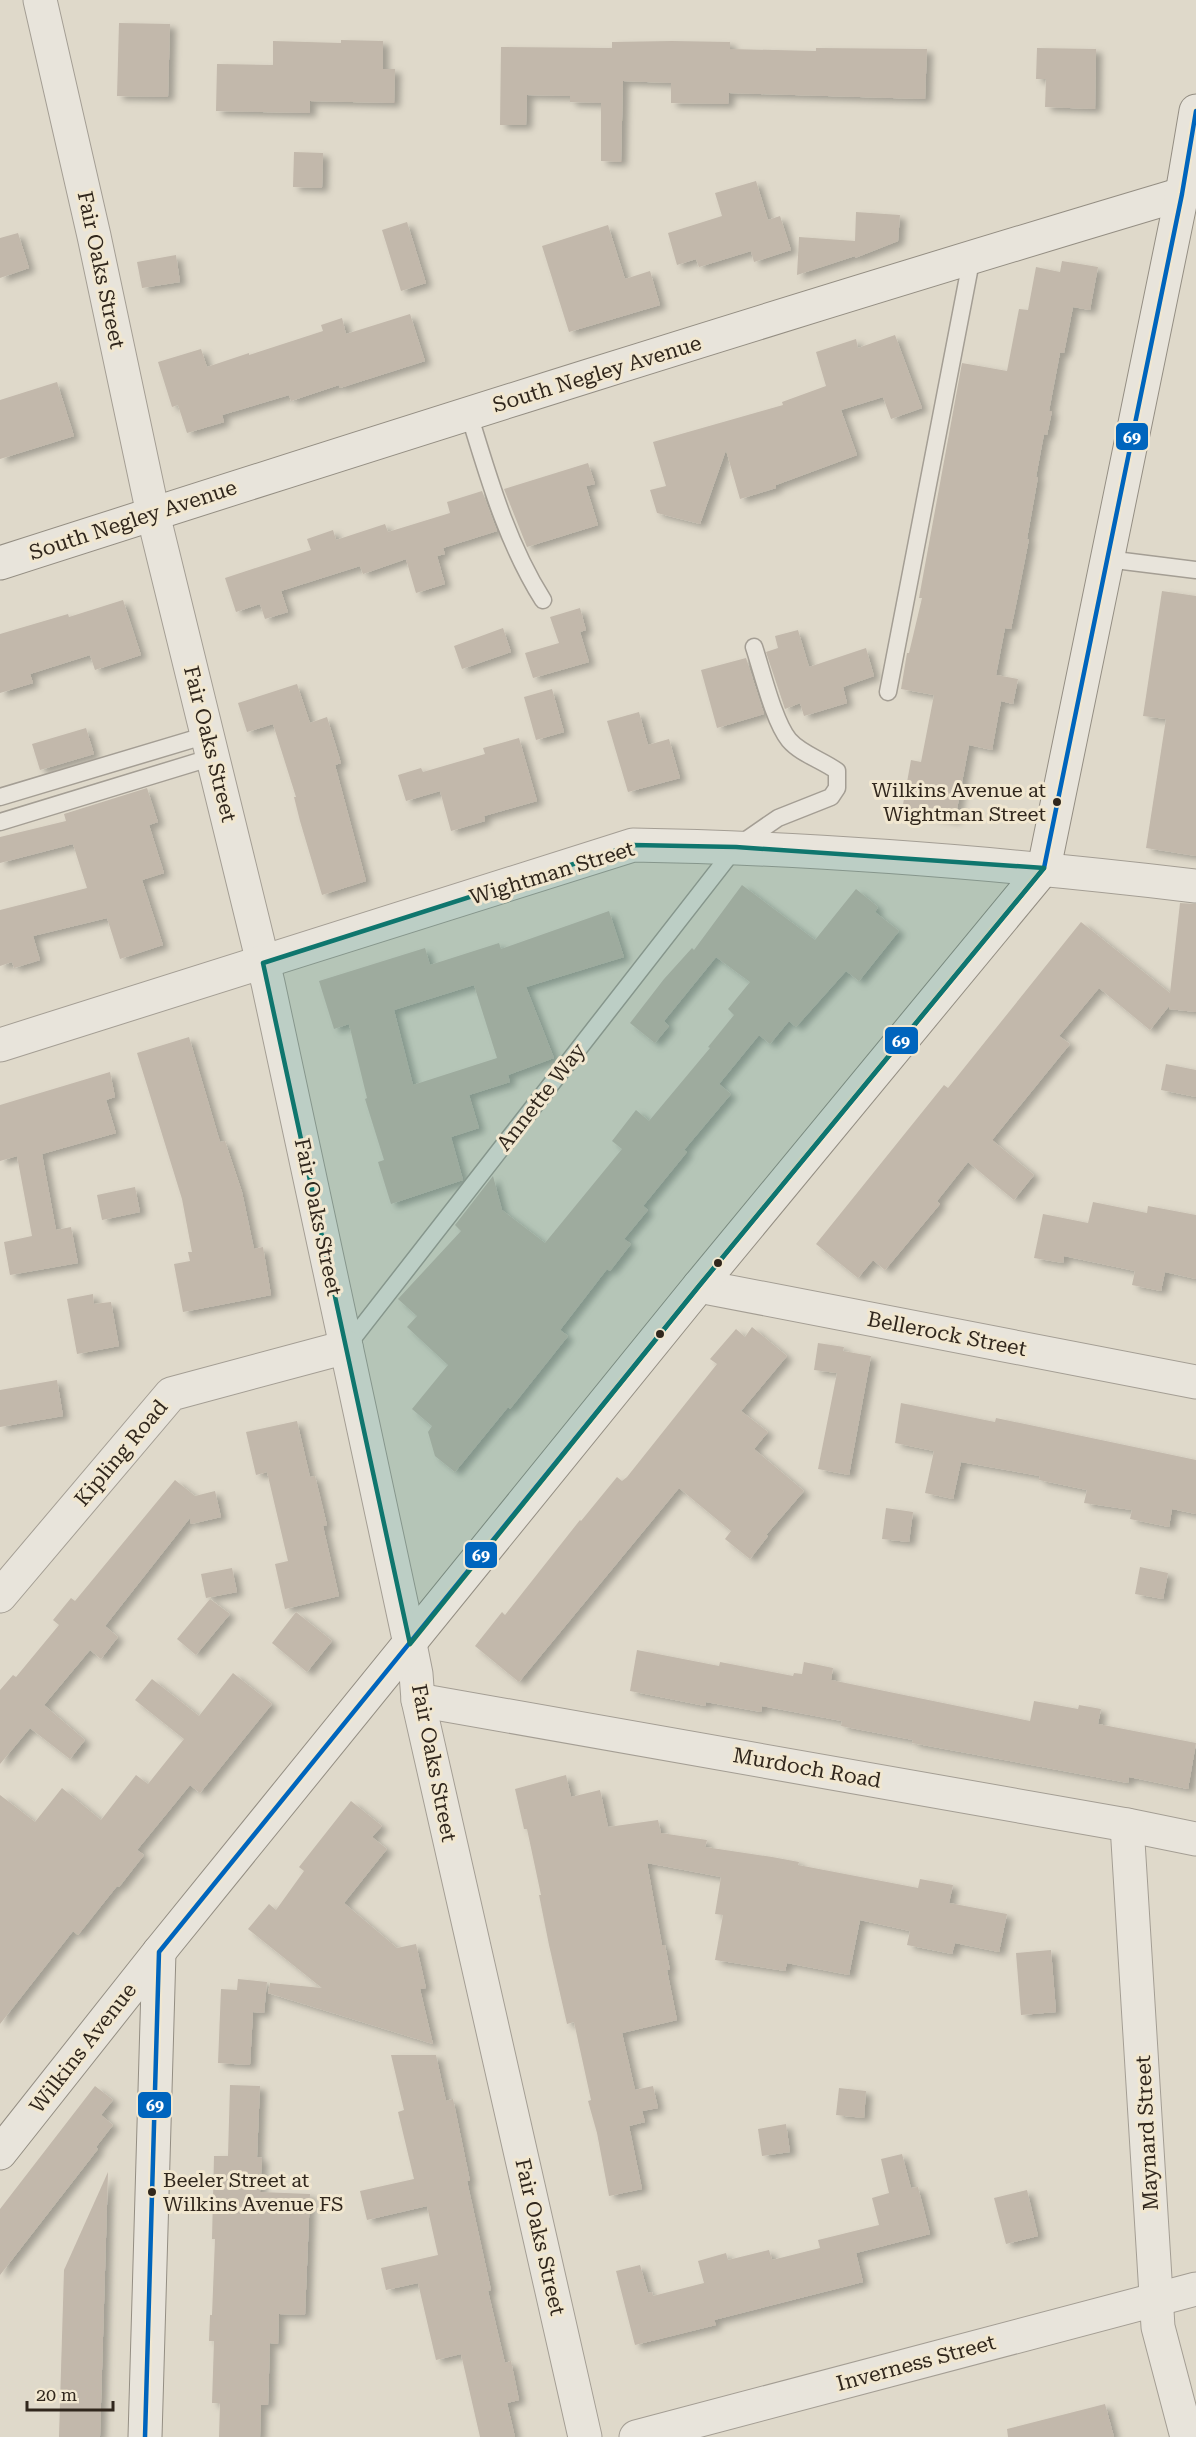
<svg xmlns="http://www.w3.org/2000/svg" width="1196" height="2437" font-family="'Roboto Serif',serif">
<style>
.building{fill:#c2b8ab;fill-rule:evenodd;filter:url(#shadow)}
.lines{fill:none;stroke-linecap:round;stroke-linejoin:round}
.lane-casing{stroke:#a49e94;stroke-width:19}
.street-casing{stroke:#a49e94;stroke-width:35}
.secondary-casing{stroke:#948e83;stroke-width:35}
.lane{stroke:#e8e4db;stroke-width:16}
.street{stroke:#e8e4db;stroke-width:33}
.secondary{stroke:#e8e4db;stroke-width:33}
.bus-1-casing{stroke:#f1e7d0;stroke-width:9}
.bus-1{stroke:#0065bd;stroke-width:4.5}
.marked{fill:#0f766e;fill-opacity:0.2;stroke:#0f766e;stroke-width:4.5;stroke-linejoin:round}
.bus-dot{fill:#31271d;stroke:#f1e7d0;stroke-width:2}
.labels{text-anchor:middle;stroke-width:6;stroke-linejoin:round;paint-order:stroke}
.bus-label{font-size:20px;fill:#31271d;stroke:#f1e7d0;text-anchor:end}
.street-label{font-size:21px;fill:#31271d;stroke:#f1e7d0}
.line-badge{stroke:#f1e7d0;stroke-width:2}
.badge-label{font-size:16px;text-anchor:middle;font-weight:bold;fill:#fff}
</style>
<defs>
<filter id="shadow"><feDropShadow dx="6" dy="4" stdDeviation="3" flood-color="#0004"/></filter>
</defs>
<rect width="100%" height="100%" fill="#dfd9ca"/>
<g class="building">
<path d="M119,23L170,24L168,97L117,96Z"/>
<path d="M341,40L383,41V69H395L394,103L310,101V113L216,111L217,64L273,65V41L341,43Z"/>
<path d="M672,41L730,42V49L816,51V48L927,49L925,99L729,93L728,104L671,103V83L623,81L621,162L601,161V103L570,102V96L527,95L526,125H500L501,47L612,48V42Z"/>
<path d="M1037,48L1096,49L1095,109L1045,107L1046,79H1036Z"/>
<path d="M294,152L323,153L322,188L293,187Z"/>
<path d="M756,181L768,220L780,216L791,250L754,262L751,251L699,267L696,259L677,265L668,233L722,216L715,193Z"/>
<path d="M856,212L900,215L898,241L855,258V256L797,275L799,237L855,241Z"/>
<path d="M407,222L426,283L401,291L382,230Z"/>
<path d="M608,225L625,279L650,271L660,305L569,332L542,246Z"/>
<path d="M18,233L29,268L0,278V238Z"/>
<path d="M176,255L180,282L142,288L137,262Z"/>
<path d="M1062,261L1098,267L1090,310L1073,307L1064,353H1060L1049,411H1052L1047,435L1044,434L1036,477H1038L1027,539H1029L1018,595L1011,629L1005,628L996,675L1018,679L1013,704L1001,701L992,750L969,745L955,820L902,810L911,760L921,762L934,695L901,689L907,653H909L922,598H919L962,363L1007,371L1019,309L1028,310L1036,267L1060,272Z"/>
<path d="M410,314L425,361L340,388L339,385L291,401L289,395L222,415L224,422L187,433L178,405L172,407L158,362L201,349L207,367L249,353V355L323,331L321,325L342,318L346,334Z"/>
<path d="M895,335L922,408L891,419L883,397L841,410L857,455L776,485V488L740,499L726,450L700,524L657,513L650,490L666,486L653,442L783,405L782,402L826,386L816,352L856,339L858,348Z"/>
<path d="M57,382L74,436L0,459V400Z"/>
<path d="M588,463L595,484L586,486L598,525L527,547L504,489Z"/>
<path d="M482,491L497,531L443,548L445,554L437,556L445,584L416,593L406,559L363,574L360,566L281,591L288,612L265,619L260,604L236,612L225,578L311,550L307,539L333,530L336,540L385,524L388,532L450,513L447,502Z"/>
<path d="M1162,591L1196,596V856L1146,848L1166,719L1143,716Z"/>
<path d="M123,600L141,655L95,670L90,655L30,674L33,683L0,693V634L68,614L69,617Z"/>
<path d="M580,608L586,630L580,632L589,662L533,678L525,653L559,643L550,617Z"/>
<path d="M503,628L511,652L462,669L454,646Z"/>
<path d="M798,630L809,667L866,648L874,676L843,687L847,703L804,716L800,703L785,709L766,652L778,648L775,636Z"/>
<path d="M746,658L764,714L717,728L701,670Z"/>
<path d="M297,684L310,723L327,717L341,763L335,765L366,881L322,895L300,821L294,797H296L273,724L247,732L238,703Z"/>
<path d="M552,689L564,732L536,740L524,697Z"/>
<path d="M639,712L648,745L669,739L680,778L628,792L607,721Z"/>
<path d="M86,728L94,754L40,770L32,744Z"/>
<path d="M519,738L537,801L484,816L485,821L451,831L440,791L406,801L398,775L421,768L423,772L485,754L483,748Z"/>
<path d="M147,788L158,822L149,825L164,873L142,880L163,945L120,959L107,918L33,936L40,960L14,968L12,962L0,966V910L87,888L73,844L0,863V837L66,821L64,814Z"/>
<path d="M742,885L815,940L856,889L878,907L875,912L899,931L859,981L846,971L796,1027L789,1021L770,1044L759,1035L719,1084L731,1094L684,1150L687,1152L643,1206L648,1210L624,1239L631,1244L610,1271L607,1269L560,1330L568,1336L510,1409L508,1407L455,1472L435,1456L428,1432L432,1426L412,1409L448,1365L407,1327L417,1316L398,1299L461,1231L455,1225L493,1176L502,1210L545,1243L622,1149L612,1141L636,1110L649,1121L710,1048L708,1047L734,1015L728,1009L750,982L716,957L664,1021L669,1026L655,1043L630,1023L664,979L692,948L694,950Z"/>
<path d="M1180,903L1196,904V1012L1169,1009V1006L1150,1030L1099,988L1059,1036L1070,1044L992,1140L1034,1175L1014,1200L968,1162L937,1201L940,1204L885,1270L873,1260L858,1278L816,1244L944,1085L948,1088L1081,922L1170,993Z"/>
<path d="M609,911L624,957L526,987L554,1058L508,1075L510,1082L469,1095L479,1128L451,1137L463,1180L391,1204L378,1162L384,1160L365,1099L367,1098L349,1024L334,1029L319,981L425,948L430,965L499,943L501,949ZM474,985L497,1058L413,1085L394,1010Z"/>
<path d="M189,1037L220,1142L225,1141L242,1192L254,1249L263,1247L271,1295L183,1312L174,1264L190,1261L188,1252H192L182,1199L137,1053Z"/>
<path d="M1166,1064L1196,1070V1097L1161,1090Z"/>
<path d="M110,1072L115,1097L106,1100L116,1133L42,1154L56,1230L71,1227L78,1263L10,1275L4,1242L32,1236L17,1156L0,1161V1105Z"/>
<path d="M135,1187L140,1212L102,1220L97,1195Z"/>
<path d="M1093,1202L1147,1213L1148,1206L1196,1215V1279L1165,1272L1161,1291L1132,1285L1135,1271L1064,1256L1063,1263L1034,1258L1043,1214L1088,1223Z"/>
<path d="M93,1294L94,1304L111,1302L119,1346L77,1354L67,1299Z"/>
<path d="M752,1327L787,1356L741,1411L768,1432L754,1449L804,1491L766,1535L768,1536L750,1559L725,1539L731,1531L679,1488L519,1682L475,1646L502,1612L505,1615L580,1520L581,1521L617,1477L622,1481L627,1477L717,1364L710,1359L736,1329L745,1337Z"/>
<path d="M818,1343L844,1347L843,1351L871,1356L849,1475L818,1469L837,1373L814,1370Z"/>
<path d="M57,1380L63,1416L0,1427V1390Z"/>
<path d="M901,1403L995,1422L996,1418L1196,1460V1514L1172,1509L1169,1527L1130,1519L1132,1510L1084,1503L1087,1490L1039,1480L1040,1476L961,1462L953,1499L925,1493L934,1451L895,1443Z"/>
<path d="M297,1421L310,1477L315,1476L327,1525L323,1526L339,1596L285,1609L275,1564L288,1561L267,1472L256,1475L246,1432Z"/>
<path d="M175,1480L195,1496L215,1491L221,1517L191,1524L190,1518L105,1626L118,1637L101,1659L90,1650L44,1705L85,1740L70,1759L30,1728L0,1764V1690L13,1675L16,1677L59,1625L53,1620L71,1598L75,1601Z"/>
<path d="M886,1508L913,1512L909,1542L882,1539Z"/>
<path d="M1140,1567L1168,1573L1163,1599L1135,1594Z"/>
<path d="M232,1568L237,1592L206,1598L201,1574Z"/>
<path d="M210,1599L230,1614L196,1655L177,1639Z"/>
<path d="M296,1612L332,1641L307,1672L272,1643Z"/>
<path d="M637,1650L719,1666L720,1662L793,1676L794,1673L802,1674L804,1662L833,1668L831,1680L1030,1721L1034,1701L1078,1709L1079,1705L1101,1709L1098,1724L1196,1743L1188,1789L1129,1777L1128,1783L912,1743L913,1740L841,1726L842,1721L762,1706L761,1712L706,1702L705,1706L630,1691Z"/>
<path d="M233,1673L272,1704L200,1793L190,1785L137,1850L144,1855L119,1887L117,1886L78,1935L73,1931L0,2024V1795L35,1822L62,1788L101,1820L136,1775L148,1784L184,1739L135,1700L152,1679L199,1716Z"/>
<path d="M566,1775L571,1797L600,1790L608,1827L658,1820L661,1833L707,1840L705,1847L772,1857L799,1862L798,1865L918,1888L920,1879L953,1885L949,1903L1007,1914L999,1952L955,1943L952,1954L907,1945L910,1931L860,1920L849,1975L787,1963L785,1971L715,1960L723,1915L715,1914L721,1877L647,1863L662,1945H665L670,1970H667L677,2020L622,2033L635,2090L653,2086L658,2108L642,2111L645,2122L629,2126L642,2189L609,2196L597,2133L588,2101L591,2100L574,2022L567,2024L564,2011L549,1945L539,1895H541L527,1829H524L515,1789Z"/>
<path d="M351,1801L382,1826L372,1837L387,1849L344,1903L397,1948L416,1944L426,1988L420,1989L433,2044L268,1993L270,1983L322,1988L248,1929L269,1904L276,1910L304,1871L299,1867Z"/>
<path d="M1051,1950L1056,2012L1021,2015L1016,1953Z"/>
<path d="M238,1979L267,1982L264,2013L253,2012L250,2065L218,2063L221,1989L237,1990Z"/>
<path d="M391,2055H436L446,2101L453,2099L470,2181H467L491,2290L488,2291L505,2363L511,2361L519,2400L507,2403L515,2437H480L461,2354L436,2360L418,2283L386,2290L381,2268L438,2255L427,2206L367,2220L360,2191L414,2179L398,2112L404,2110Z"/>
<path d="M230,2085L260,2086L257,2157L262,2158L260,2192L310,2194L305,2315L279,2314L278,2344L270,2343L268,2405H261L260,2437H219L220,2403H212L214,2341H209L210,2315H212L215,2239H212L214,2156H228Z"/>
<path d="M95,2086L113,2100L101,2115L113,2125L96,2147L98,2149L0,2275V2209Z"/>
<path d="M839,2088L866,2091L864,2118L836,2115Z"/>
<path d="M786,2124L790,2152L762,2156L758,2129Z"/>
<path d="M902,2154L911,2188L918,2187L930,2234L856,2253L863,2282L714,2320L716,2325L635,2345L616,2271L640,2265L648,2293L652,2292L653,2296L704,2283L698,2261L726,2253L728,2260L769,2250L772,2260L820,2248L818,2240L879,2225L872,2198L889,2193L881,2159Z"/>
<path d="M108,2172L100,2437H59L64,2270Z"/>
<path d="M1027,2190L1038,2236L1006,2244L994,2198Z"/>
<path d="M1105,2404L1114,2437H1008L1007,2429Z"/>
</g>
<g class="lines">
<defs>
<g id="lane">
<path d="M469,414C489,479 507,543 543,600"/>
<path d="M1107,559L1196,570"/>
<path d="M888,692L972,256"/>
<path d="M0,797L207,735"/>
<path d="M0,822L213,757"/>
<path d="M347,1346L736,847L778,818L831,797L837,788V771C822,760 801,754 789,740C774,722 762,671 754,647"/>
</g>
<g id="street">
<path d="M40,0L94,236L153,514L268,983L410,1644L416,1674L418,1700L585,2437"/>
<path d="M0,1045L633,845C821,848 1009,864 1196,886"/>
<path d="M699,1286L1196,1382"/>
<path d="M0,1596L171,1394L346,1347"/>
<path d="M418,1700L1127,1825L1196,1839"/>
<path d="M1127,1825L1158,2327L1187,2437"/>
<path d="M636,2437L1196,2289"/>
</g>
<g id="secondary">
<path d="M0,563C393,437 786,312 1182,194"/>
<path d="M0,2153L159,1952L699,1286L1044,868L1182,194L1196,111"/>
<path d="M145,2437L159,1952"/>
</g>
</defs>
<use href="#lane" class="lane-casing"/>
<use href="#street" class="street-casing"/>
<use href="#secondary" class="secondary-casing"/>
<use href="#lane" class="lane"/>
<use href="#street" class="street"/>
<use href="#secondary" class="secondary"/>
<defs>
<path id="bus-1" d="M145,2437L159,1952L699,1286L1044,868L1182,194L1196,111"/>
</defs>
<use href="#bus-1" class="bus-1-casing"/>
<use href="#bus-1" class="bus-1"/>
</g>
<path class="marked" d="M633,845L736,847L1044,868L699,1286L410,1644L263,963Z"/>
<g class="bus-dot">
<circle cx="1057" cy="802" r="5"/>
<circle cx="718" cy="1263" r="5"/>
<circle cx="660" cy="1334" r="5"/>
<circle cx="152" cy="2192" r="5"/>
</g>
<g class="labels">
<g class="bus-label">
<text x="1046" y="797">Wilkins Avenue at<tspan x="1046" dy="24">Wightman Street</tspan></text>
<text x="163" y="2187" text-anchor="start">Beeler Street at<tspan x="163" dy="24">Wilkins Avenue FS</tspan></text>
</g>
<g class="street-label">
<text transform="translate(101 270) rotate(78)" y="7">Fair Oaks Street</text>
<text transform="translate(597 374) rotate(-17)" y="7">South Negley Avenue</text>
<text transform="translate(133 520) rotate(-18)" y="7">South Negley Avenue</text>
<text transform="translate(210 744) rotate(76)" y="7">Fair Oaks Street</text>
<text transform="translate(552 873) rotate(-17)" y="7">Wightman Street</text>
<text transform="translate(541 1097) rotate(-52)" y="7">Annette Way</text>
<text transform="translate(318 1217) rotate(78)" y="7">Fair Oaks Street</text>
<text transform="translate(947 1334) rotate(11)" y="7">Bellerock Street</text>
<text transform="translate(121 1453) rotate(-50)" y="7">Kipling Road</text>
<text transform="translate(434 1763) rotate(79)" y="7">Fair Oaks Street</text>
<text transform="translate(807 1768) rotate(10)" y="7">Murdoch Road</text>
<text transform="translate(83 2048) rotate(-52)" y="7">Wilkins Avenue</text>
<text transform="translate(1147 2133) rotate(-93)" y="7">Maynard Street</text>
<text transform="translate(540 2237) rotate(77)" y="7">Fair Oaks Street</text>
<text transform="translate(916 2363) rotate(-15)" y="7">Inverness Street</text>
</g>
</g>
<g class="line-badge">
<rect x="1115" y="422" width="34" height="29" rx="6" fill="#0065bd"/>
<rect x="884" y="1026" width="35" height="29" rx="6" fill="#0065bd"/>
<rect x="464" y="1541" width="34" height="28" rx="6" fill="#0065bd"/>
<rect x="137" y="2091" width="35" height="28" rx="6" fill="#0065bd"/>
</g>
<g class="badge-label">
<text x="1132" y="443">69</text>
<text x="901" y="1047">69</text>
<text x="481" y="1561">69</text>
<text x="155" y="2111">69</text>
</g>
<path d="M27 2401v9h86v-9" fill="none" stroke="#31271d" stroke-width="3"/>
<text x="36" y="2401" font-size="18" fill="#31271d" stroke="#f1e7d0" stroke-width="4.5" paint-order="stroke">20 m</text>
</svg>
